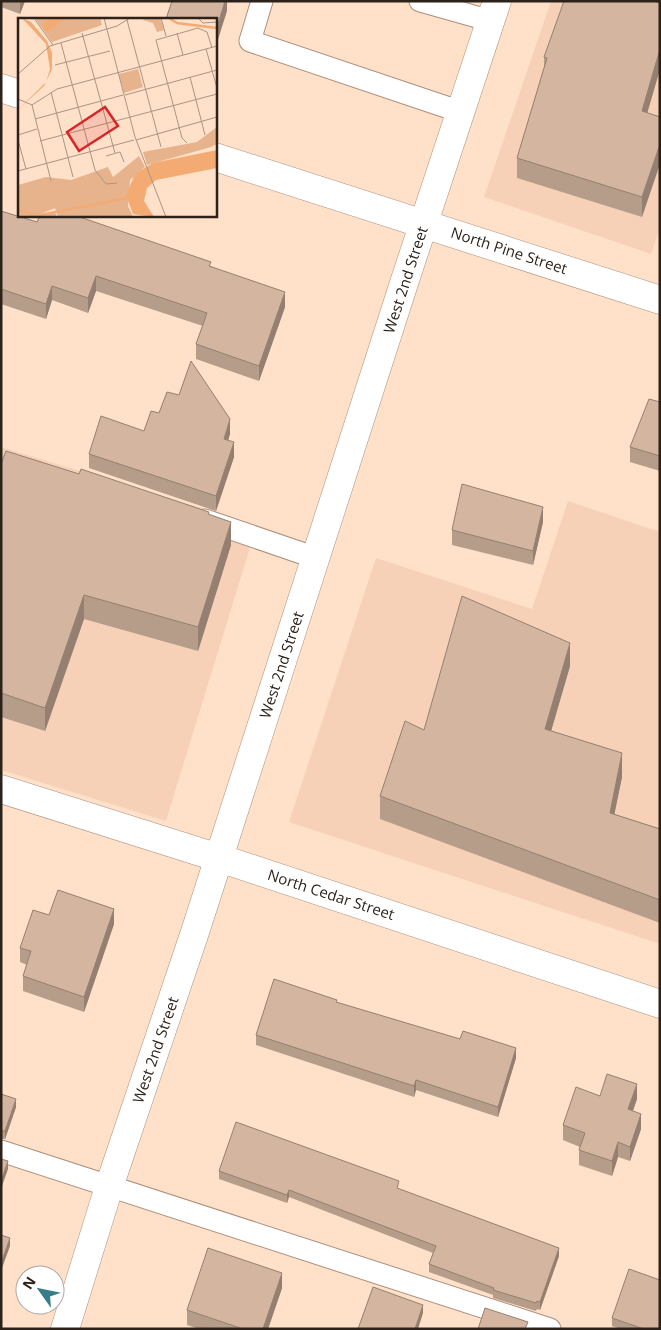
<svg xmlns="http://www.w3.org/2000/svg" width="661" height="1330" font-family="'Open Sans',sans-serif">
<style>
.built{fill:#f6d1b7}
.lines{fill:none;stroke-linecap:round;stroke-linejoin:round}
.service-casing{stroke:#ac907b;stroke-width:23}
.minor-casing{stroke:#ac907b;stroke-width:29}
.service{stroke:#fff;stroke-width:21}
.minor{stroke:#fff;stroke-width:28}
.wall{fill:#b69d8a}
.shaded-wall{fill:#947f70}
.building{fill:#d4b6a0;stroke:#947f70}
.labels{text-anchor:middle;stroke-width:5;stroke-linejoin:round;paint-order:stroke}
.street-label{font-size:15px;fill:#2d221a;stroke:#fff}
.inset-river{fill:none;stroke:#f3ab73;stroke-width:2.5}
.inset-road{fill:none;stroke:#ab9483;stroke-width:1}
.view{fill:#d62828;fill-opacity:0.15;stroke:#d62828;stroke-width:2.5}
.inset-edge{fill:none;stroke:#2d221a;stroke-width:2.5}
</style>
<rect width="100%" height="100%" fill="#ffe0c9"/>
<g class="built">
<path d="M551,1H660V228L651,254L484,197Z"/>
<path d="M1,447L257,525L166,821L1,770Z"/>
<path d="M568,501L660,532V944L289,822L376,558L532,609Z"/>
</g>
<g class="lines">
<defs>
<g id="service">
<path d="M262,1L250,41L461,112"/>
<path d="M420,1L491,21"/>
<path d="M205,520L316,558"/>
<path d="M1,1151L550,1329"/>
</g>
<g id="minor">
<path d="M1,88L19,94"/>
<path d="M215,157L660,300"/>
<path d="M1,789L219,858L660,1004"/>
<path d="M65,1329L109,1187L195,932L405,280L497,1"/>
</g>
</defs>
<use href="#service" class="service-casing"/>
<use href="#minor" class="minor-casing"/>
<use href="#service" class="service"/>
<use href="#minor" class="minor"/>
</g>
<g class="wall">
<path d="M1,1H25L20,14L1,7Z"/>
<path d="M660,3V69L647,113L642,217L517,178V158L544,68V57Z"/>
<path d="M1,211L37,222L211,266L285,307L259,381L196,359V344L203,326L96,291L88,313L52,300L46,319L1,304Z"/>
<path d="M660,402V471L630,462V447Z"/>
<path d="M144,431L230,434L228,440L234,457L216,511L89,468V454Z"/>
<path d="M1,464L209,515L231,545L198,651L84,619L45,731L1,717Z"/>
<path d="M543,522L533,565L452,545V530Z"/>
<path d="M570,666L551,731L622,777L614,814L660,829V923L380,819V796L424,730Z"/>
<path d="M49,915L114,924L84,1012L23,991V976L27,965L20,962V948Z"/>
<path d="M337,1003L516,1058L498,1117L416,1090L414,1097L256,1045V1035Z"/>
<path d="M1,1094L16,1107L5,1139H1Z"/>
<path d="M600,1096L637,1099L633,1111L641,1129L630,1161L618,1157L612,1176L579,1165V1150L580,1147L563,1140V1125Z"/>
<path d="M219,1171L399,1189L559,1256L540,1310L537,1309L536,1311L493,1298V1295L429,1272V1264L433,1253L289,1197L287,1203L219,1179Z"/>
<path d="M282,1288L268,1329H199L187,1325V1310Z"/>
<path d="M612,1318L660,1329H621L612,1326Z"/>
</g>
<g class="shaded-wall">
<path d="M20,1H25L20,14Z"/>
<path d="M225,1H227V11L215,49V34Z"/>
<path d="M660,49V69L642,131V111Z"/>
<path d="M660,144V164L642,217V197Z"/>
<path d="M96,276V291L88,313V298Z"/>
<path d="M52,286V300L46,319V304Z"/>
<path d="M285,292V307L259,381V366Z"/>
<path d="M230,419V434L224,454V439Z"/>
<path d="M234,442V457L216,511V496Z"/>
<path d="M543,507V522L533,565V551Z"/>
<path d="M231,522V545L198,651V627Z"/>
<path d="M84,595V619L45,731V708Z"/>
<path d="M570,643V666L545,752V729Z"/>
<path d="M622,753V777L610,836V813Z"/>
<path d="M114,909V924L84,1012V997Z"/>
<path d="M516,1048V1058L498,1117V1107Z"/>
<path d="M416,1080V1090L414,1097V1086Z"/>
<path d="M637,1084V1099L628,1124V1109Z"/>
<path d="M16,1099V1107L5,1139V1131Z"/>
<path d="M641,1114V1129L630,1161V1147Z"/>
<path d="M618,1142V1157L612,1176V1161Z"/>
<path d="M8,1161V1169L1,1189V1181Z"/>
<path d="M289,1190V1197L287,1203V1195Z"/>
<path d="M10,1238V1246L1,1271V1263Z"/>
<path d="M559,1248V1256L540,1310V1302Z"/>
<path d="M282,1273V1288L268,1329H263Z"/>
<path d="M423,1305V1313L418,1329H415Z"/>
</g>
<g class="building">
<path d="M172,1H225L215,34V19H166Z"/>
<path d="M564,1H653L660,3V49L642,111L660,117V144L642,197L517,158L547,58L544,57Z"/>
<path d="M1,211L37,222L40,215H74L211,262L209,266L285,292L259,366L196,344L207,313L96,276L88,298L52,286L46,304L1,289Z"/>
<path d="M191,361L230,419L224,439L234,442L216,496L89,454L101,416L144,431L151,411L159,413L167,392L179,395Z"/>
<path d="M649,399L660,402V456L630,447Z"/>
<path d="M6,451L79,474L81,469L209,512L208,514L231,522L198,627L84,595L45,708L1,693V464Z"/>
<path d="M462,484L543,507L533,551L452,530Z"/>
<path d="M462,596L570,643L545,729L622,753L610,813L660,829V900L380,796L405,721L424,730Z"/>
<path d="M58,890L114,909L84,997L23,976L31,951L20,948L33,910L49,915Z"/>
<path d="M274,979L337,1000L336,1002L460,1039L463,1031L516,1048L498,1107L416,1080L414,1086L256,1035Z"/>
<path d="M607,1074L637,1084L628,1109L641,1114L630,1147L618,1142L612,1161L579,1150L585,1133L563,1125L576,1087L600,1096Z"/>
<path d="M1,1094L16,1099L5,1131H1Z"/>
<path d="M236,1122L399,1181L397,1188L559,1248L540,1302L537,1301L536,1303L493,1290L494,1288L429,1264L436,1246L289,1190L287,1195L219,1171Z"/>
<path d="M1,1159L8,1161L1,1181Z"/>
<path d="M1,1235L10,1238L1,1263Z"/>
<path d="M208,1248L282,1273L263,1329H243L187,1310Z"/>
<path d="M629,1269L660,1280V1329H644L612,1318Z"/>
<path d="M373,1287L423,1305L415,1329H358Z"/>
<path d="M485,1308L528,1322L525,1329H478Z"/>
</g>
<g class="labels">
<g class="street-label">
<text transform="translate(509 251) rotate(18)" y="5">North Pine Street</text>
<text transform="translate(406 280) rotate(-72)" y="5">West 2nd Street</text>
<text transform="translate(282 665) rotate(-72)" y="5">West 2nd Street</text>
<text transform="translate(331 895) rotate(18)" y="5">North Cedar Street</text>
<text transform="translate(156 1050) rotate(-71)" y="5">West 2nd Street</text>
</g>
</g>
<g transform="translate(18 18)">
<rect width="199" height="199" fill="#ffe0c9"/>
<path d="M17,0H82L84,7L34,24ZM127,0H142L146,12L139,14L135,5L125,2ZM120,51L125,69L106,75L101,56ZM199,109V126L193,129L129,147L125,134L179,124ZM121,138L127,149L112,162L110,188L115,199H40L37,190L20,197L37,194L39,199H0V167L28,159L53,162L90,149L95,159Z" fill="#e6b38d"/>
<path d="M4,0L13,4L29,23L34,35V51L26,68L0,92L28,64L32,51L28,26ZM32,0H48L28,15L24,7ZM199,132V150L138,162L129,170L126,183L136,199L115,196L108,177L117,156L135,145Z" fill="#f3ab73"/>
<path class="inset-river" d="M151,0L159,5L199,10M0,192L17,198L110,180"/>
<path class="inset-road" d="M16,0L35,27M86,0L117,119L148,199M143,0L148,18M180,0L185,5L199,4M109,2L143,129M64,15L97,135M159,15L165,37M43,25L77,152L88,166L99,165M188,31L199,70M37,47L92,33M0,56L32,28L99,8L112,0M172,59L187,117M33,74L55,159M107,77L199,52M0,81L14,87M14,87L39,71L199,28M14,87L33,163M17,101L105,77M0,117L19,111M0,122L8,151M118,122L199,99M22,123L199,76M169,125L164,120L138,22L180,10L189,14L194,30M88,138L102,134L106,144M0,153L116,122"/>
<path class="view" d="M87,89L100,108L61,133L49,114Z"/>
<rect width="199" height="199" class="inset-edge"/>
</g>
<rect width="661" height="1330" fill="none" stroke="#2d221a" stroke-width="5"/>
<g transform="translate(40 1290) rotate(303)"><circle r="24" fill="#ffffff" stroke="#aba7a3"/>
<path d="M0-4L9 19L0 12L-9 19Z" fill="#367d87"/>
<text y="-8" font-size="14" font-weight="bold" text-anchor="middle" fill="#2d221a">N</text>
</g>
</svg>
